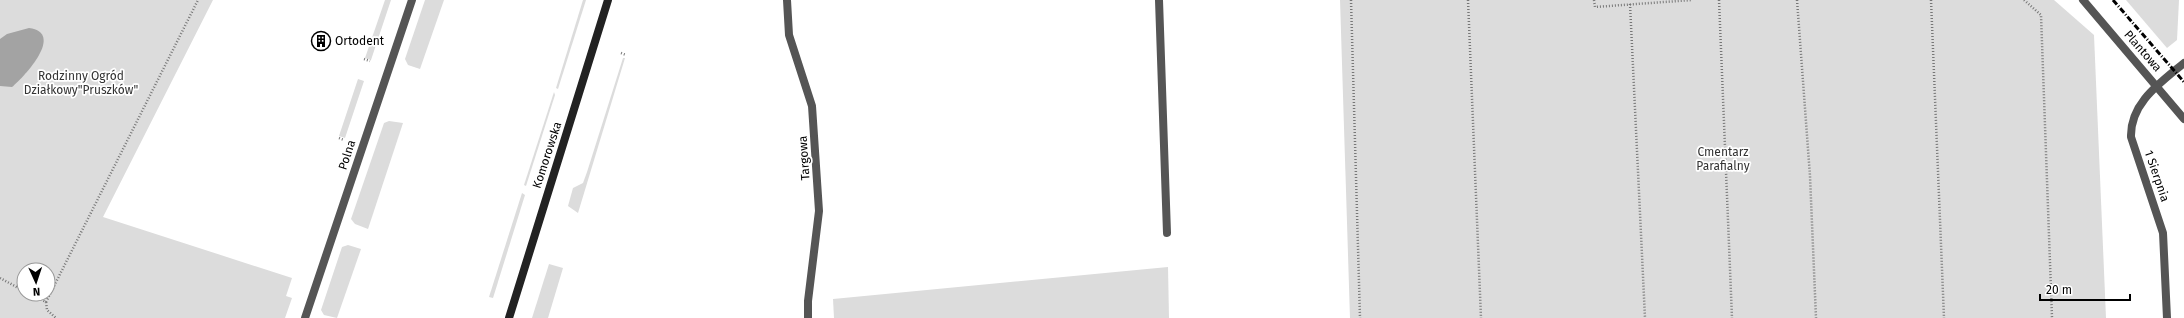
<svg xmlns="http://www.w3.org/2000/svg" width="2184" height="318" font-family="'Fira Sans',sans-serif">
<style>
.green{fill:#dcdcdc;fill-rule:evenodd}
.water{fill:#a3a3a3}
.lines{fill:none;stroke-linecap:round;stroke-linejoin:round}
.path{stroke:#777;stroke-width:2.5;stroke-dasharray:1 2;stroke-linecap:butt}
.lane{stroke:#555;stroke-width:8}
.street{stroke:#555;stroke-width:8}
.secondary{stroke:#222;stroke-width:8}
.rail{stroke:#000;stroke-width:3;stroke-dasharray:6 2 1 2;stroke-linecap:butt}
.labels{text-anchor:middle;stroke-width:3.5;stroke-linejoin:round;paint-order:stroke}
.poi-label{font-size:12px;fill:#000;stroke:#fff;text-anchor:start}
.street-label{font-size:12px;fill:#000;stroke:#fff}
.park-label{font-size:12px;fill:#333;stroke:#fff}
</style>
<rect width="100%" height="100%" fill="#fff"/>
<g class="green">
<path d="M0,0H213L103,217L292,278L286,296L292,298L285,318H0ZM24,270H48V294H24Z"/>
<path d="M385,0H391L371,60L365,58Z"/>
<path d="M425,0H444L420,69L408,65L405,59Z"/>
<path d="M583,0H586L558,89L556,88Z"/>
<path d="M1340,0H2054L2094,35L2106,318H1350Z"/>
<path d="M2126,0H2179L2177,40L2167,48Z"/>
<path d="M623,58H625L578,213L568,206L573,188L583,183L587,172Z"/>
<path d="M358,79L364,81L345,138L339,136Z"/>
<path d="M554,92L555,95L526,186L524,185Z"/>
<path d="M389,121L403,123L368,229L355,224L351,219L384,123Z"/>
<path d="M522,193L525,195L493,298L489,297Z"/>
<path d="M348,245L361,249L337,318L324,315L321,310L342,247Z"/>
<path d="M549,264L563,268L548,318H532Z"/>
<path d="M1168,267L1169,318H834L833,299Z"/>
</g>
<path class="water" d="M29,28C65,33 25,76 12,87L0,86V39L7,34Z"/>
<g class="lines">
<g class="path">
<path d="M1351,0L1360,318"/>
<path d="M1468,0L1481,318"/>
<path d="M1594,0L1595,7L1692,0"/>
<path d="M1719,0L1732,318"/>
<path d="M1797,0L1810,176L1816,318"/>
<path d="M1931,0L1944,318"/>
<path d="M2024,0L2041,15L2052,318"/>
<path d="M1630,4L1645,318"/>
<path d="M621,53L626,55"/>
<path d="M364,59L370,61"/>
<path d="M339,138L344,140"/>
<path d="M0,278L24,291"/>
<path d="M30,294L46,302L47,310L56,318"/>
<path d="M46,302L198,0"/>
</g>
<g class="lane">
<path d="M1159,0L1167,233"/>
<path d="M2083,0L2184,119"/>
</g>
<g class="street">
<path d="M787,0L789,35L812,106L819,211L808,301V318"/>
<path d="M305,318L412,0"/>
<path d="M2167,318L2163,233L2131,137C2130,103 2160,83 2184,63"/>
</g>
<path class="secondary" d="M509,318L608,0"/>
<path class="rail" d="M2113,0L2184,82"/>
</g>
<defs>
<symbol id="building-ring" viewBox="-11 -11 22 22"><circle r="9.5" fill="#fff" stroke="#000" stroke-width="1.5"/><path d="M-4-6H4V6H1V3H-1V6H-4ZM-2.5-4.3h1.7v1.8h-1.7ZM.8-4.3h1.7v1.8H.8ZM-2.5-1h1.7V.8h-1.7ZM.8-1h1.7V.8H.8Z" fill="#000"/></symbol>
</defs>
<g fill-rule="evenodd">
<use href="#building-ring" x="310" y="30" width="22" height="22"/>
</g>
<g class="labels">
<g class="poi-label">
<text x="335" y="45">Ortodent</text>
</g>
<g class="street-label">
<text transform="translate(2143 51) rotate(49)" y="4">Plantowa</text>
<text transform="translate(347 155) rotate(-72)" y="4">Polna</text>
<text transform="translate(547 155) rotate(-72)" y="4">Komorowska</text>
<text transform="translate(804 158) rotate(-94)" y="4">Targowa</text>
<text transform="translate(2157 176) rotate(71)" y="4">1 Sierpnia</text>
</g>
<g class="park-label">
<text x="81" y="80">Rodzinny Ogród<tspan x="81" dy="14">Działkowy"Pruszków"</tspan></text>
<text x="1723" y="156">Cmentarz<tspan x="1723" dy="14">Parafialny</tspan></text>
</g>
</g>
<g transform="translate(36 282) rotate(177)"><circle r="19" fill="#ffffff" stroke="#999999"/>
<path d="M0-3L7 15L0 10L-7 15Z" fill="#000000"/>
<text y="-6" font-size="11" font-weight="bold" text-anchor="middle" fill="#000000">N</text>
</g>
<path d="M2040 294v6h90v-6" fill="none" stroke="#000000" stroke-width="2"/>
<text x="2046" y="294" font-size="12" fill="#000000" stroke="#ffffff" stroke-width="3" paint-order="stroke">20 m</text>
</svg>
